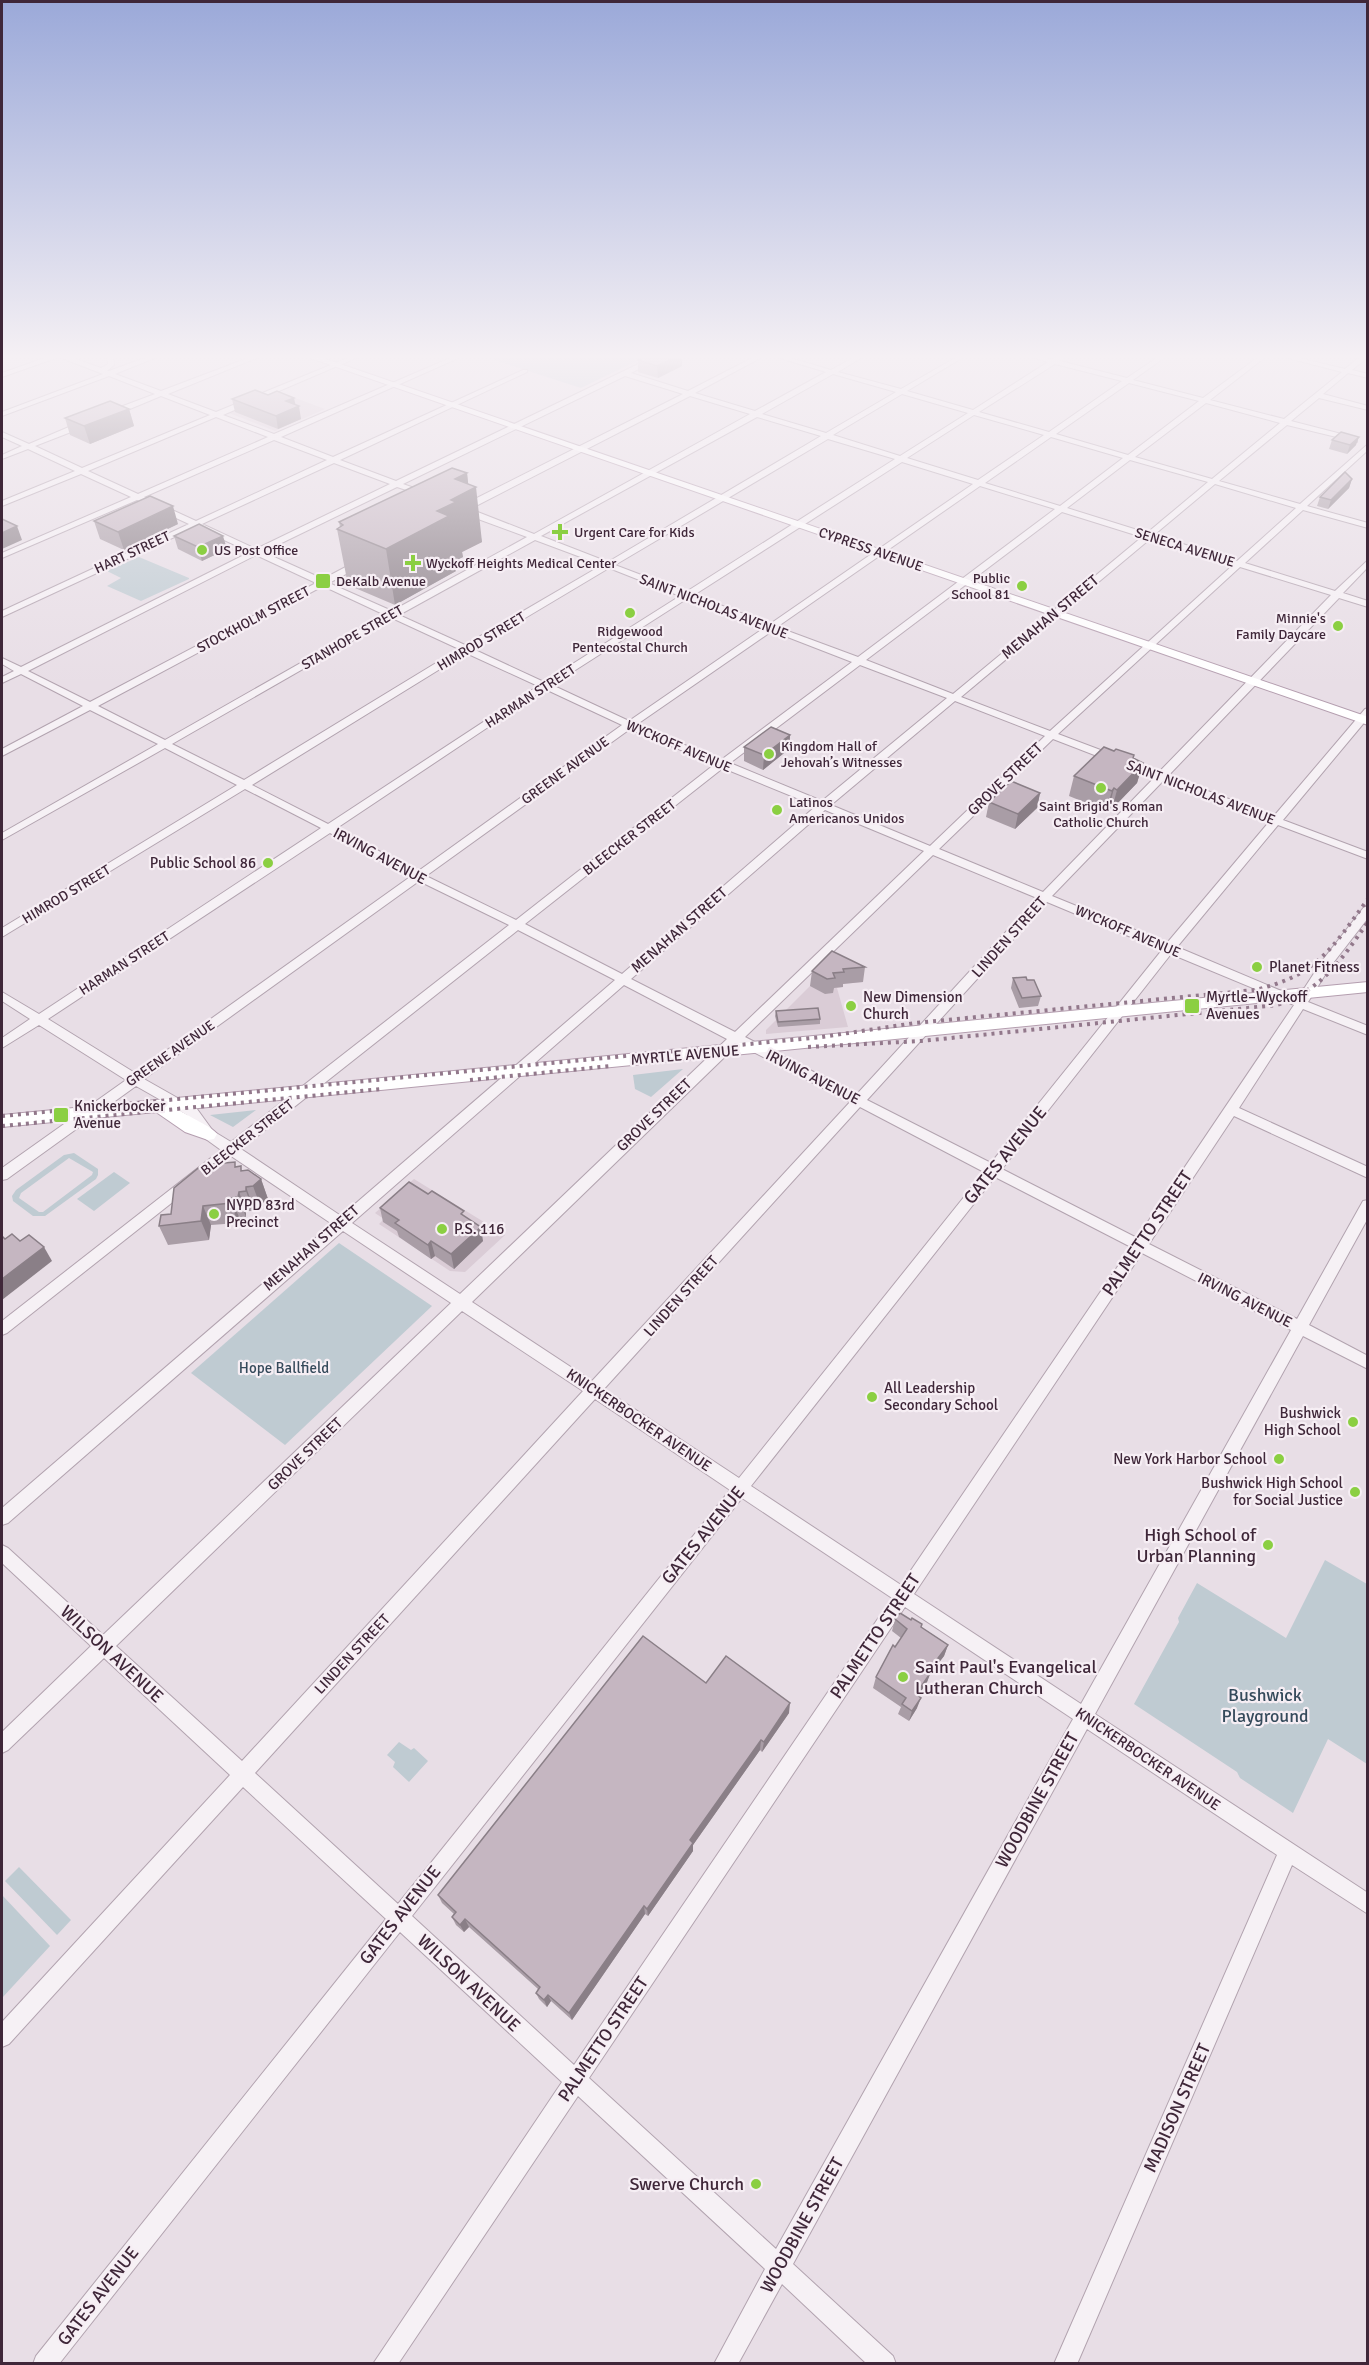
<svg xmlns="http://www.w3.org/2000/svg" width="1369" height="2365" font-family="Signika,sans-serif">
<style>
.built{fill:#daccd6}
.green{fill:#bfcbd2;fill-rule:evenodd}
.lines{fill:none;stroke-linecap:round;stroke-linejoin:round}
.minor-casing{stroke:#b2a3af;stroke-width:2}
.major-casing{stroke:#b49eaf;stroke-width:2}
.minor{fill:#f6f1f5;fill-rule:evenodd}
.major{fill:#fff;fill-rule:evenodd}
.rail{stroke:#92788b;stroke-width:4;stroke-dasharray:3 5;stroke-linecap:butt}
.wall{fill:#a99da6}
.shaded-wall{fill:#8a7f87}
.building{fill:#c5b6c1;stroke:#8a7f87;stroke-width:1.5}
.poi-dot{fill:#8bcf42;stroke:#f6eef4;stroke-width:2}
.labels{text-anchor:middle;stroke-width:4.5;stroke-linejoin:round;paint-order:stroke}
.far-poi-label{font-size:14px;fill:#3f2739;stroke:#f6eef4;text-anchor:start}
.far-street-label{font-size:14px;fill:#3f2739;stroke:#f6eef4}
.street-label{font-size:15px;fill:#3f2739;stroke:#f6eef4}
.poi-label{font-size:15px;fill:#3f2739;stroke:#f6eef4;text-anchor:start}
.park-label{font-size:15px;fill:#354a5b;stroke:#f6eef4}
.near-street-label{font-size:18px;fill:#3f2739;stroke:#f6eef4}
.near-poi-label{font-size:18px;fill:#3f2739;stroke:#f6eef4;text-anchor:end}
.near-park-label{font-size:18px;fill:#354a5b;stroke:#f6eef4}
</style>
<rect width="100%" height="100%" fill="#e8dee6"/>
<g class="built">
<path d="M279,392L325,409L275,431L229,413Z"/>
<path d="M830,966L863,982L842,984L843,987L837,988L848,1027L766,1034V1030Z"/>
<path d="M414,1179L505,1235L465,1272L450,1271L379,1224L384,1219L375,1213Z"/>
</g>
<g class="green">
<path d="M479,355H649L581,388Z"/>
<path d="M139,557L189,578V579L141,601L107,586L121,578L107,571Z"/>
<path d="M683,1069L651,1097L635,1089L633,1075Z"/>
<path d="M256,1110L233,1127L210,1115Z"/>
<path d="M74,1153L98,1169V1175L96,1179L45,1216H33L13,1201L12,1196L16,1190L64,1155ZM69,1158L93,1172L92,1175L43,1212H39L19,1198L21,1193Z"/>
<path d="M114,1172L130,1183L94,1211L77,1199Z"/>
<path d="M339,1243L432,1306L285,1445L191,1373Z"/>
<path d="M1325,1560L1367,1584V1764L1328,1739L1293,1813L1240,1778L1237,1772L1134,1704L1179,1622L1178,1618L1197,1583L1286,1638Z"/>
<path d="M399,1742L411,1750L414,1748L428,1761L409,1782L393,1767L395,1762L387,1755Z"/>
<path d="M19,1867L71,1920L57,1935L5,1881Z"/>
<path d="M2,1895L50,1946L2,1998Z"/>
</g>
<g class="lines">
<defs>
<path id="minor" d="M53,355H65L101,368L108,364L107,355H113L114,365L107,371H109L153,355H162L115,374L161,391L256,355H264L168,394L216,412L355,355H363L223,415L274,434L457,355H465L281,437L333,457L523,370H527V372L340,460L396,481L657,355H665L631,373L688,391L758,355H766L695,393L755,411L826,372L770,355H780L831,370L858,355H866L838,372L901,389L960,355H967L907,391L973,410L1048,362L1027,355L1053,359L1060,355H1067L1060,361L1127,378L1161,355H1168L1133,380L1203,398L1261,355H1268L1210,400L1284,419L1342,372L1276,355H1287L1345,369L1362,355H1368V357L1352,370L1368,374V378L1348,373L1323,394L1368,406V410L1319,398L1291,421L1357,438V442L1287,425L1219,481L1300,504L1368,444V450L1307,506L1368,523V528L1303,510L1245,563L1335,591L1368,560V567L1343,593L1368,601V607L1339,598L1168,776L1274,816L1365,709L1368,708V718L1283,820L1368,852V859L1278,825L1177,947L1298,998L1322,961L1364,907H1368V918L1330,967L1308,1002L1368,1026V1035L1303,1009L1239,1108L1368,1167V1178L1234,1116L1149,1244L1297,1319L1363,1201L1368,1200V1218L1309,1325L1368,1356V1369L1303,1336L1095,1714L1368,1893V1914L1292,1865L1077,2364H1054L1277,1855L1087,1729L793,2264L893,2356L896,2364H867L782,2284L738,2364H714L765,2269L578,2096L398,2364H373L562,2082L400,1932L59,2364H33L36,2356L386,1919L243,1787L9,2044L2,2047V2022L230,1775L104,1658L8,1750L2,1753V1732L91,1646L2,1563V1545L8,1548L103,1635L451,1303L343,1231L8,1523L2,1525V1508L332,1224L231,1156L7,1333L2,1335V1321L221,1150L203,1137L187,1115L136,1086L7,1179L2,1180V1168L126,1080L39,1025L2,1048V1038L30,1019L2,1001V992L39,1014L321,828L245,789L2,937V928L237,785L165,748L2,840V833L158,744L90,710L2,756V749L83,706L21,674L2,683V677L14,671L2,664V658L21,667L250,552L196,527L2,617V611L189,524L137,500L2,558V553L131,497L81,474L2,506V501L75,471L28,449L2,459V455L22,446L2,437V432L29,444L83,421H89V425L35,446L82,468L210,415L161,396L113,416H107V412L155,394L109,376L2,416V412L103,374L59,357L2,377V373ZM1055,364L1122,381L1049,432L979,412ZM833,374L896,392L826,433L762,414ZM625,376L683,394L459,507V512L527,537L392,611L329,583L363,565V561H357L323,579L263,552L397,487L428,497V493L403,484ZM1129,383L1199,401L1128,455L1056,434ZM902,394L968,413L900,456L833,435ZM690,396L750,414L534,534L470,509ZM1206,403L1280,423L1212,479L1135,457ZM974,415L1044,435L978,480L907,458ZM216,417L268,437L138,494L88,471ZM757,417L821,436L608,562L541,536ZM1051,437L1123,458L1060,506L985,483ZM828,439L895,459L686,592L615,565ZM274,440L327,460L196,521L144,497ZM1130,460L1208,482L1147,533L1067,508ZM902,462L973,484L770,624L694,595ZM334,463L390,484L256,549L202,524ZM1215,484L1296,508L1237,561L1154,535ZM980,486L1055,509L858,657L777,627ZM1062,512L1142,537L953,694L866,660ZM1150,539L1233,565L1050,731L961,697ZM535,540L602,565L465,645L399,615ZM256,555L316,583L90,702L28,671ZM1240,567L1331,595L1159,772L1058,734ZM609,568L680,596L544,682L473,649ZM323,586L385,615L165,740L98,706ZM688,598L764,628L629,721L552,685ZM392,618L459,649L244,780L172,744ZM772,631L852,662L721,760L636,725ZM466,653L538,686L328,824L252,785ZM860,665L947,698L822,801L730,763ZM545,689L622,725L417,872L337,828ZM955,701L1045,736L930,846L831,805ZM630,729L715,764L516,920L426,876ZM1053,739L1154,778L1043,892L939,849ZM723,768L816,806L622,974L525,924ZM1163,781L1269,822L1167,943L1052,896ZM825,810L924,851L735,1032L631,979ZM330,833L410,877L135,1073L48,1019ZM933,855L1037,898L857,1094L745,1037ZM419,881L509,925L231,1142L213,1131L197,1109L144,1079ZM1047,902L1162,950L991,1163L867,1100ZM518,930L615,980L341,1216L241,1149ZM1171,954L1294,1005L1137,1238L1002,1169ZM624,985L727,1039L460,1294L352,1223ZM738,1044L850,1102L592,1381L472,1302ZM860,1107L984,1172L739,1478L604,1389ZM995,1177L1131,1247L901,1585L751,1486ZM1142,1253L1291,1330L1081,1704L914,1594ZM462,1311L583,1391L242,1761L116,1646ZM595,1399L730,1490L398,1904L255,1773ZM742,1498L892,1598L574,2065L412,1916ZM905,1607L1073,1719L776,2249L589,2078Z"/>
<g id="major">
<path d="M302,355H314L1368,717V725Z"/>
<path d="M1368,982V992L179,1110C187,1116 213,1127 217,1134L214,1139L208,1140L185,1132L156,1112L2,1127V1115Z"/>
</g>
</defs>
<use href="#minor" class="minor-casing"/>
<use href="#major" class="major-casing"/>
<use href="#minor" class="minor"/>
<use href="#major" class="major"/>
<g class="rail">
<path d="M808,1047L921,1041L1277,1005C1323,989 1341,960 1368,922"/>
<path d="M470,1080L611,1066"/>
<path d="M2,1116L822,1037L915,1023L1255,990C1318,975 1332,948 1368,899"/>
<path d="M2,1126L381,1089"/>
</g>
</g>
<g class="wall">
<path d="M638,360L682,366L658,378L638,372Z"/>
<path d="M232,399L295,405L301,419L278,429L235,412Z"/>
<path d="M129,409L134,426L90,444L70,435L65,418Z"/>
<path d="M1332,440L1356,445L1347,454L1329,449Z"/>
<path d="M467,473L468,484L482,542L462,552L463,557L455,561L456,571L395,605L348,585L337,529L340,527L339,522Z"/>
<path d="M1352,479L1349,488L1328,509L1317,506L1320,497Z"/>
<path d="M94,521L178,524L124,550L100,539Z"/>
<path d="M174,536L227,549L202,561L178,549Z"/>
<path d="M790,735L789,749L763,770L744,761V747Z"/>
<path d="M1133,758L1143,763L1137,783L1112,809L1109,808L1106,811L1069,796L1074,776Z"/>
<path d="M1040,793L1037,808L1015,829L986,817L989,802Z"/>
<path d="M865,967L863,982L843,984V987L834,988L833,993L825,994L810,986L812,971Z"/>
<path d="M1013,978L1027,980L1041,996L1038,1006L1019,1008L1011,988Z"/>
<path d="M776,1011L820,1019V1024L778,1027L775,1016Z"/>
<path d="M237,1167L243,1171L261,1179L268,1199L260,1205L253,1206V1211H246V1217H239L238,1223L211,1225L209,1240L168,1245L159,1226L171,1214Z"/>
<path d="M380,1208L465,1217L483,1241L454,1269L435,1256L431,1259L399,1237L397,1231L383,1222Z"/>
<path d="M895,1619L921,1627L948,1645L944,1656L930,1674L927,1682L918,1696L917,1708L909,1721L898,1714L901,1707L873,1688L876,1677L901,1638L892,1631Z"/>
<path d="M706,1683L789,1713L762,1752L760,1750L693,1845V1851L648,1916L645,1914L572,2020L551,2001L547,2007L539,1999L536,1993L538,1989L469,1927L464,1932L456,1925L452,1917L454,1914L442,1903L438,1895Z"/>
</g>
<g class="shaded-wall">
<path d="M680,355H682V366L658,378L657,366Z"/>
<path d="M294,398L296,407L299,406L301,419L278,429L276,416L286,401Z"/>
<path d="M129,409L134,426L90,444L84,426Z"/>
<path d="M1359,437L1356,445L1347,454L1350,445Z"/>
<path d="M467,473L469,491L476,487L482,542L462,552L463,557L455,561L456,571L395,605L386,549L437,511L455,479Z"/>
<path d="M1352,479L1349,488L1328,509L1331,500Z"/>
<path d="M173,506L178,524L124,550L118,532Z"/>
<path d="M17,526L22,540L2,549V533Z"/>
<path d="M223,536L227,549L202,561L198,547Z"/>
<path d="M790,735L789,749L763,770L764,755Z"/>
<path d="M1143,763L1137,783L1112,809L1117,790Z"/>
<path d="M1114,788L1109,808L1106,811L1112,791Z"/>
<path d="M1040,793L1037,808L1015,829L1018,814Z"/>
<path d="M261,1179L268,1199L260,1205L253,1186Z"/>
<path d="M246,1187L253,1206V1211L246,1191Z"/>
<path d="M239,1192L246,1211V1217L238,1197Z"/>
<path d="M231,1198L239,1217L238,1223L231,1203Z"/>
<path d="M203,1206L211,1225L209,1240L201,1221Z"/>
<path d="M481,1227L483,1241L454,1269L451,1254Z"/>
<path d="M431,1241L435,1256L431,1259L428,1245Z"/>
<path d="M44,1247L52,1261L2,1300V1279Z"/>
<path d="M948,1645L944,1656L930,1674L927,1682L912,1705L916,1694L929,1670Z"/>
<path d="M921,1698L917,1708L909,1721L912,1711Z"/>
<path d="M790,1703L789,1713L762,1752L764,1742Z"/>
<path d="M761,1740L760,1750L693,1845V1851L648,1916L647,1909L690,1840Z"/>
<path d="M644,1906L645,1914L572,2020L569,2013Z"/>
<path d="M465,1919L469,1927L464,1932L460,1925Z"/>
<path d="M548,1995L551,2001L547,2007L544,2000Z"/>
</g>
<g class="building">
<path d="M648,355H680L657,366L638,360Z"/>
<path d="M255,390L268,395L277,391L294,398L286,401L299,406L276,416L232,399Z"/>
<path d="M110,401L129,409L84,426L65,418Z"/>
<path d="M1341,432L1359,437L1350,445L1332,440Z"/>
<path d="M452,468L467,473L455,479L476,487L451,500L456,502L437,511L449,516L386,549L337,529L343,525L339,522Z"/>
<path d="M1345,472L1352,479L1331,500L1320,497Z"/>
<path d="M150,496L173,506L118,532L94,521Z"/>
<path d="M2,519L17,526L2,533Z"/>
<path d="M199,524L223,536L198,547L174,536Z"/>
<path d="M771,727L790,735L764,755L744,747Z"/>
<path d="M1104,747L1114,751L1116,749L1134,755L1133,758L1143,763L1117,790L1114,788L1112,791L1074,776Z"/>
<path d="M1011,781L1040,793L1018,814L989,802Z"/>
<path d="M832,951L865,967L843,969L844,972L833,973L835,978L827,979L812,971Z"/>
<path d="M1026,977L1027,980H1034L1041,996L1022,998L1013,978Z"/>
<path d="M818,1008L820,1019L778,1022L776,1011Z"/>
<path d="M235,1162V1167L241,1166V1171L248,1170L261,1179L253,1186L246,1187V1191L239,1192L238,1197L231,1198V1203L203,1206L201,1221L159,1226L161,1215L171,1214L174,1188L202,1165Z"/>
<path d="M409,1182L428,1194L432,1191L464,1211L461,1214L481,1227L451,1254L431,1241L428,1245L395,1223L399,1220L380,1208Z"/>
<path d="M12,1234L20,1241L29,1235L44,1247L2,1279V1236L5,1239Z"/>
<path d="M900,1613L911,1620L912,1618L922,1624L921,1627L948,1645L929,1670L931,1672L916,1694L921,1698L912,1711L902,1704L906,1698L876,1677L893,1645L895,1647L907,1629L895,1619Z"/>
<path d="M643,1636L706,1683L726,1656L790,1703L764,1742L761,1740L690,1840L693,1843L647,1909L644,1906L569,2013L548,1995L544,2000L536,1993L540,1987L465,1919L460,1925L452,1917L456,1912L438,1895Z"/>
</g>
<linearGradient id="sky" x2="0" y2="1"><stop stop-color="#9ba9d9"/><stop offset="0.52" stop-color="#f5f0f4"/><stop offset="1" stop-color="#f5f0f4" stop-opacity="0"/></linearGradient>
<rect width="1369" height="686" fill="url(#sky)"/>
<g class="poi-dot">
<path d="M557 523h6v6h6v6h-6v6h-6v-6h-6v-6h6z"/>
<circle cx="202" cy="550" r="6"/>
<path d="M410 554h6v6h6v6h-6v6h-6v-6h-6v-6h6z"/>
<rect x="315" y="573" width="16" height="16" rx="3"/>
<circle cx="1022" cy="586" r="6"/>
<circle cx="630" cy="613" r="6"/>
<circle cx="1338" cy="626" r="6"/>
<circle cx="769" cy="754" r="6"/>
<circle cx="1101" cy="788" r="6"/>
<circle cx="777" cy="810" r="6"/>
<circle cx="268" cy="863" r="6"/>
<circle cx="1257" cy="967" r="6"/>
<circle cx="851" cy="1006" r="6"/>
<rect x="1184" y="998" width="16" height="16" rx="3"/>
<rect x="53" y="1107" width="16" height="16" rx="3"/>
<circle cx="214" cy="1214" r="6"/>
<circle cx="442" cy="1229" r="6"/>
<circle cx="872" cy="1397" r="6"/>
<circle cx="1353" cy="1422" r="6"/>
<circle cx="1279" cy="1459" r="6"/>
<circle cx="1355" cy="1492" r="6"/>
<circle cx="1268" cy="1545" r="6"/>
<circle cx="903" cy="1677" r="6"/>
<circle cx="756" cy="2184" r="6"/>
</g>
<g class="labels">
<g class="far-poi-label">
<text x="574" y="537">Urgent Care for Kids</text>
<text x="214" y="555">US Post Office</text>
<text x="426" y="568">Wyckoff Heights Medical Center</text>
<text x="1010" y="583" text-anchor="end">Public<tspan x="1010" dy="16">School 81</tspan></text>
<text x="336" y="586">DeKalb Avenue</text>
<text x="1326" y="623" text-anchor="end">Minnie's<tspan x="1326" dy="16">Family Daycare</tspan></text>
<text x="630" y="636" text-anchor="middle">Ridgewood<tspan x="630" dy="16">Pentecostal Church</tspan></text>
<text x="781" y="751">Kingdom Hall of<tspan x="781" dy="16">Jehovah’s Witnesses</tspan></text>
<text x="789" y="807">Latinos<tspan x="789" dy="16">Americanos Unidos</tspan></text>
<text x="1101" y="811" text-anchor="middle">Saint Brigid's Roman<tspan x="1101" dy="16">Catholic Church</tspan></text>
</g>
<g class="far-street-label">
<text transform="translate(1185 547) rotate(17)" y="5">SENECA AVENUE</text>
<text transform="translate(871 549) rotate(19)" y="5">CYPRESS AVENUE</text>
<text transform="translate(132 552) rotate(-25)" y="5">HART STREET</text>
<text transform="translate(714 606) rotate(21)" y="5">SAINT NICHOLAS AVENUE</text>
<text transform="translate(253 619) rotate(-28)" y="5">STOCKHOLM STREET</text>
<text transform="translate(352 637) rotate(-30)" y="5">STANHOPE STREET</text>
<text transform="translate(481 641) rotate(-31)" y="5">HIMROD STREET</text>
<text transform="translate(530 696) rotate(-33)" y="5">HARMAN STREET</text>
<text transform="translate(679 746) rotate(23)" y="5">WYCKOFF AVENUE</text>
<text transform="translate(565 770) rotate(-36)" y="5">GREENE AVENUE</text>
<text transform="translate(1201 792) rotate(21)" y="5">SAINT NICHOLAS AVENUE</text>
<text transform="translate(629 837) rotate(-38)" y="5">BLEECKER STREET</text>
<text transform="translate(66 894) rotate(-31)" y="5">HIMROD STREET</text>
<text transform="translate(1128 931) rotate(23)" y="5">WYCKOFF AVENUE</text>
<text transform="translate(124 963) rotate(-33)" y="5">HARMAN STREET</text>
<text transform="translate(170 1053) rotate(-35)" y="5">GREENE AVENUE</text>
<text transform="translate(247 1137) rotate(-38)" y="5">BLEECKER STREET</text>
</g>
<g class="street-label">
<text transform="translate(1050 617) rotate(-40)" y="5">MENAHAN STREET</text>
<text transform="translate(1005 779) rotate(-44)" y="5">GROVE STREET</text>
<text transform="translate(380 856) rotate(28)" y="5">IRVING AVENUE</text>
<text transform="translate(679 930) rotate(-41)" y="5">MENAHAN STREET</text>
<text transform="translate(1009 937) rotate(-48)" y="5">LINDEN STREET</text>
<text transform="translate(685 1055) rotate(-5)" y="5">MYRTLE AVENUE</text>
<text transform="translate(813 1077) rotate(27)" y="5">IRVING AVENUE</text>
<text transform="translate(654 1115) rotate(-44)" y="5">GROVE STREET</text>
<text transform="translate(311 1248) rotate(-41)" y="5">MENAHAN STREET</text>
<text transform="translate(681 1296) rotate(-48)" y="5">LINDEN STREET</text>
<text transform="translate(1245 1300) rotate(27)" y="5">IRVING AVENUE</text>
<text transform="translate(639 1420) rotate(34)" y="5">KNICKERBOCKER AVENUE</text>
<text transform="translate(305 1454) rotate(-44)" y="5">GROVE STREET</text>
<text transform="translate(352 1654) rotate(-47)" y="5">LINDEN STREET</text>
<text transform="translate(1148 1759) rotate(34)" y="5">KNICKERBOCKER AVENUE</text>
</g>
<g class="poi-label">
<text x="256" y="868" text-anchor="end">Public School 86</text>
<text x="1269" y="972">Planet Fitness</text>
<text x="863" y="1002">New Dimension<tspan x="863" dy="17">Church</tspan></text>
<text x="1206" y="1002">Myrtle–Wyckoff<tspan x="1206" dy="17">Avenues</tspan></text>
<text x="74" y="1111">Knickerbocker<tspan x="74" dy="17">Avenue</tspan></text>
<text x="226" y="1210">NYPD 83rd<tspan x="226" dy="17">Precinct</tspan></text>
<text x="454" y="1234">P.S. 116</text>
<text x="884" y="1393">All Leadership<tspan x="884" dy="17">Secondary School</tspan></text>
<text x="1341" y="1418" text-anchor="end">Bushwick<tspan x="1341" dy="17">High School</tspan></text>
<text x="1267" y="1464" text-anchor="end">New York Harbor School</text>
<text x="1343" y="1488" text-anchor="end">Bushwick High School<tspan x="1343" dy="17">for Social Justice</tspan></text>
</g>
<g class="park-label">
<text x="284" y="1373">Hope Ballfield</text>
</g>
<g class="near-street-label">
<text transform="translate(1005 1155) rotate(-51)" y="6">GATES AVENUE</text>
<text transform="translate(1147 1233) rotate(-56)" y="6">PALMETTO STREET</text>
<text transform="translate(703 1535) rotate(-51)" y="6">GATES AVENUE</text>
<text transform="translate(875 1636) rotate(-56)" y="6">PALMETTO STREET</text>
<text transform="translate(112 1654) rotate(43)" y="6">WILSON AVENUE</text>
<text transform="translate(1037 1800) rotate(-61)" y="6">WOODBINE STREET</text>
<text transform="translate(400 1915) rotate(-52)" y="6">GATES AVENUE</text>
<text transform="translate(469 1983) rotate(43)" y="6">WILSON AVENUE</text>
<text transform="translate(603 2039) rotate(-56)" y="6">PALMETTO STREET</text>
<text transform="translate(1177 2108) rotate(-66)" y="6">MADISON STREET</text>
<text transform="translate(802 2225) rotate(-61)" y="6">WOODBINE STREET</text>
<text transform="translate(98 2296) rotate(-52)" y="6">GATES AVENUE</text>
</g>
<g class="near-poi-label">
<text x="1256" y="1541">High School of<tspan x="1256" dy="21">Urban Planning</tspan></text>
<text x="915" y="1673" text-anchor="start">Saint Paul's Evangelical<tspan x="915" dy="21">Lutheran Church</tspan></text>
<text x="744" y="2190">Swerve Church</text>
</g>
<g class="near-park-label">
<text x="1265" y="1701">Bushwick<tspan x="1265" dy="21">Playground</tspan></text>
</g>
</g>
<rect width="1369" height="2365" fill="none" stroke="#3f2739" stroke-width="6"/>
</svg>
